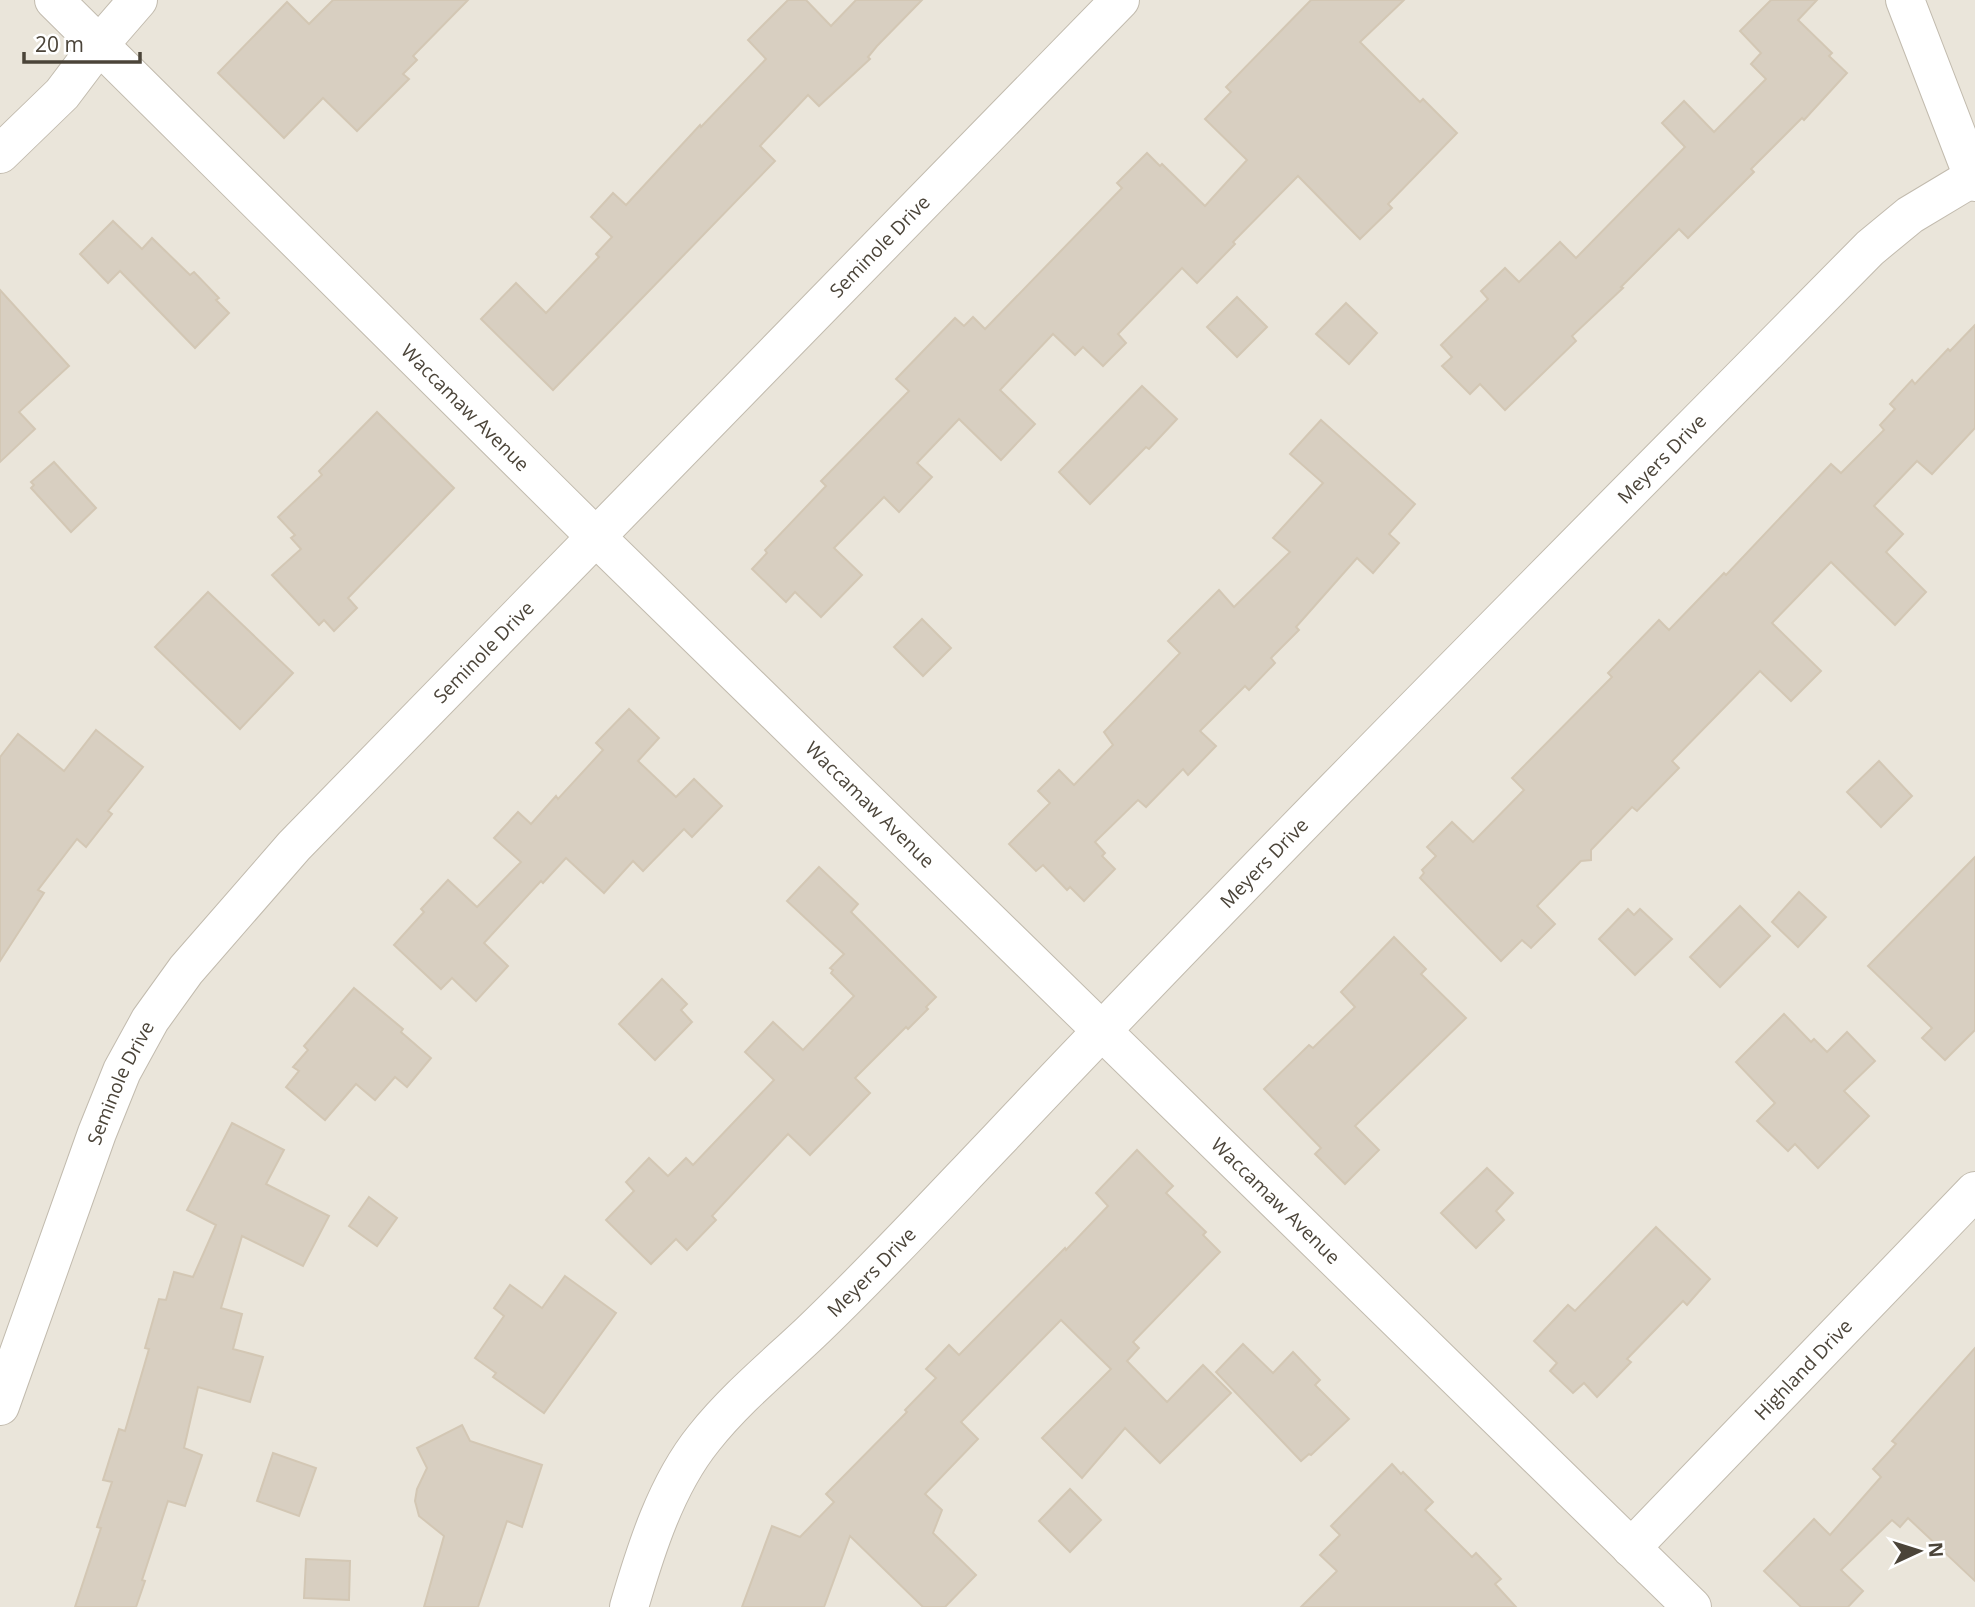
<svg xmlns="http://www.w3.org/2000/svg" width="1975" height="1607" font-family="'Open Sans',sans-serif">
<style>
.residential{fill:#eae5da}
.building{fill:#d8cfc1;stroke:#d3c7b4;stroke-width:2}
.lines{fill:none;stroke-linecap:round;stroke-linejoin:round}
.minor-casing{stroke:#c2bbae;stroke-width:40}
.minor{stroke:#fff;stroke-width:38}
.labels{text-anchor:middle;stroke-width:5;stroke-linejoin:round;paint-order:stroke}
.street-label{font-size:19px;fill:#4b4439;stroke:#fff}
</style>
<rect width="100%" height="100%" fill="#f6f3ec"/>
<rect class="residential" x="0" y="0" width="1975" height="1607"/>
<g class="building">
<path d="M333,0H468L413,56L417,60L403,74L409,79L357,131L323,98L284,138L218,73L287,2L309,24Z"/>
<path d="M788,0H806L831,26L856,0H922L877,46L868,57L870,59L819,106L808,95L760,146L775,161L553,390L481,319L516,283L546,313L599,257L596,254L612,237L591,217L613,193L626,205L700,125L701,127L766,59L748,40Z"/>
<path d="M1311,0H1404L1360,42L1420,102L1423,99L1457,133L1388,204L1392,208L1360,239L1298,176L1233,242L1235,244L1197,283L1182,268L1118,334L1126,343L1103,366L1083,347L1075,355L1053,334L1000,390L1035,424L1001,460L959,419L917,463L932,477L899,512L884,497L834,548L862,575L821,617L795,592L786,602L752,569L767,553L765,550L826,486L821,481L909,391L896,379L955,318L964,326L973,317L985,329L1122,188L1117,183L1147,153L1160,166L1162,164L1205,206L1247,160L1205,119L1231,92L1226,87Z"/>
<path d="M1771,0H1817L1798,20L1832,53L1829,56L1847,73L1804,120L1802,118L1751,169L1754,172L1688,238L1679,229L1621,287L1623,288L1572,336L1576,341L1505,410L1480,384L1470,394L1442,366L1452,357L1441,345L1488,299L1481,291L1505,268L1519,282L1560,242L1576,258L1685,147L1662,123L1684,101L1714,132L1766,79L1751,64L1761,53L1740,31Z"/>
<path d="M113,221L142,249L152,238L190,275L194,272L219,298L216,300L229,313L195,348L120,271L108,283L80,254Z"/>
<path d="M0,290L69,366L19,412L35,429L0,462Z"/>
<path d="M1237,297L1267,327L1237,357L1207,327Z"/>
<path d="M1346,303L1377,333L1349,364L1316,334Z"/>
<path d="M1975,325V428L1932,474L1917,461L1874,506L1903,534L1886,552L1926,592L1895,625L1831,562L1772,623L1821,671L1791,701L1760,671L1672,761L1679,768L1637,811L1632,807L1591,850V860L1581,861L1537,906L1555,924L1531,948L1522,940L1501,961L1420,878L1424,873L1422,870L1436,856L1427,847L1452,822L1473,842L1524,790L1512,778L1612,677L1608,673L1659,620L1669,630L1724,573L1726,575L1831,464L1841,473L1884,430L1880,425L1895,409L1890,404L1912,380L1915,384L1948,349L1950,351Z"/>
<path d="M1142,386L1177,419L1149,449L1146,447L1090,504L1059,472Z"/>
<path d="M377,412L454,488L348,598L357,608L334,631L324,620L319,625L272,575L301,549L291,538L295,535L278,517L322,475L319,471Z"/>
<path d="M1321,420L1415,504L1389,534L1399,543L1373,573L1357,558L1296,627L1299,630L1271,658L1275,663L1249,690L1245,686L1200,731L1216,746L1188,775L1183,769L1146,807L1138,800L1095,842L1105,853L1102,856L1115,869L1084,901L1070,887L1067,890L1043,865L1036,871L1009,844L1050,803L1038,791L1059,770L1074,785L1113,745L1104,732L1180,653L1168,641L1219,590L1234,607L1290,552L1273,538L1323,483L1290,454Z"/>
<path d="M54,462L96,508L71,532L31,488L34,485L31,482Z"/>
<path d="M208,592L293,673L240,729L155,647Z"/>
<path d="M922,619L951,648L923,676L894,647Z"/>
<path d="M629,709L659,738L638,761L676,797L694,779L722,806L692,837L684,829L643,871L633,861L604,893L566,858L543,883L541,881L484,943L508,966L476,1001L452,978L441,989L394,945L424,912L421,909L448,880L477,907L521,862L494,838L518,812L531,824L556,796L558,799L603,750L596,743Z"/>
<path d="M96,730L143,767L108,811L112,814L86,847L77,839L38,890L44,893L0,961V757L18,734L64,771Z"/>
<path d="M1879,761L1912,796L1881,827L1847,792Z"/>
<path d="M1975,857V1030L1945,1060L1922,1038L1932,1028L1868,966Z"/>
<path d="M819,867L858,904L851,912L936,997L926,1007L928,1009L908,1029L906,1027L855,1078L870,1093L810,1155L788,1134L712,1216L716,1220L687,1250L676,1239L651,1264L606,1220L634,1191L626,1182L649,1158L668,1176L686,1158L693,1165L774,1080L745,1052L773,1022L803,1050L854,996L831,973L833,970L830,968L844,954L787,901Z"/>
<path d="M1799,892L1826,917L1798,947L1772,922Z"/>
<path d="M1740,906L1770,936L1720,987L1690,957Z"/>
<path d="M1628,909L1634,915L1640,909L1672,939L1635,975L1599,939Z"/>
<path d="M1394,937L1426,969L1421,974L1466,1018L1355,1126L1379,1150L1345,1184L1315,1154L1321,1148L1264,1089L1309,1045L1313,1048L1355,1007L1341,992Z"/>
<path d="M662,979L687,1004L681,1010L692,1022L655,1060L619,1024Z"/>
<path d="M354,988L403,1029L401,1032L431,1058L407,1087L395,1077L375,1100L356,1084L325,1120L286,1087L299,1071L293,1067L308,1050L304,1046Z"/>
<path d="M1784,1014L1811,1042L1814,1039L1827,1052L1847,1032L1875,1061L1844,1091L1869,1116L1818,1168L1795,1144L1788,1151L1757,1121L1775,1103L1736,1062Z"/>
<path d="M232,1123L284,1150L266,1184L329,1216L303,1266L242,1236L221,1308L242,1314L233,1349L263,1357L250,1402L198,1387L184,1448L202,1455L185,1506L168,1501L142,1580L145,1581L136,1607H75L101,1528L97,1527L112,1482L103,1480L119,1429L125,1431L149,1349L145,1348L159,1299L166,1300L174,1272L193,1277L216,1225L187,1210Z"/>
<path d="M1137,1150L1173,1186L1166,1193L1206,1232L1203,1235L1220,1252L1133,1342L1139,1348L1127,1361L1167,1402L1203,1365L1231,1393L1160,1463L1125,1428L1082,1478L1042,1438L1111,1369L1061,1320L961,1422L978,1439L925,1494L942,1510L933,1533L976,1575L945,1607H923L850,1536L824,1607H742L772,1526L800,1537L834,1502L826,1494L907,1412L905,1410L936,1378L926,1369L949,1345L959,1355L1065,1248L1066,1250L1108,1206L1096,1193Z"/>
<path d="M1487,1168L1513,1193L1496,1211L1504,1220L1476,1248L1441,1213Z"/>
<path d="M369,1197L397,1218L377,1246L349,1226Z"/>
<path d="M1656,1227L1710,1279L1687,1305L1683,1301L1627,1359L1631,1362L1597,1397L1584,1383L1573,1393L1550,1371L1557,1363L1534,1341L1568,1305L1575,1311Z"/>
<path d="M565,1276L616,1313L544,1413L493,1377L496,1373L475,1358L504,1316L494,1308L510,1285L542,1308Z"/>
<path d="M1243,1344L1273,1373L1293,1352L1320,1380L1315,1385L1349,1419L1311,1455L1309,1454L1301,1461L1216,1372Z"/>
<path d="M1975,1348V1581L1908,1518L1900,1527L1892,1520L1841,1570L1863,1591L1848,1607H1801L1764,1571L1814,1519L1830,1535L1881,1477L1873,1469L1896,1444L1892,1441Z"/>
<path d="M462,1425L470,1441L542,1465L522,1527L507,1521L478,1607H424L444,1536L419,1516L415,1501L417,1489L427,1468L417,1448Z"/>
<path d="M273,1453L316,1468L299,1516L257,1501Z"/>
<path d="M1392,1464L1401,1474L1403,1472L1433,1502L1425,1510L1472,1557L1476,1553L1501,1579L1495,1584L1516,1607H1301L1337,1571L1320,1555L1340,1535L1331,1526Z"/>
<path d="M1070,1489L1101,1520L1070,1552L1039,1521Z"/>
<path d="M306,1559L350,1561L349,1600L304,1598Z"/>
</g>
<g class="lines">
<defs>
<g id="minor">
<path id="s1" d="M54,0L595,536L1692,1607"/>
<path d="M1905,0L1975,182"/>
<path d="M0,154L62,94L99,45L138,0"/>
<path id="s2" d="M0,1406L97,1133L122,1071L150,1020L186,970L294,846L1120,0"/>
<path id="s3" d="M1631,1548L1975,1191"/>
<path id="s4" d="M629,1607C646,1549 666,1485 704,1438C735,1399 774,1367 810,1333C875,1271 936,1205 998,1140C1283,838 1578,544 1870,248L1910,215L1975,176"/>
</g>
</defs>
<use href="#minor" class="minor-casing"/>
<use href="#minor" class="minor"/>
</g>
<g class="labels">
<g class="street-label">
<text dy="7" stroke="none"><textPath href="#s2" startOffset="1479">Seminole Drive</textPath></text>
<text dy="7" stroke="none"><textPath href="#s1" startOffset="579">Waccamaw Avenue</textPath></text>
<text dy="7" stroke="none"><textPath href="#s4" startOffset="1556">Meyers Drive</textPath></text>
<text dy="7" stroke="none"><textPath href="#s2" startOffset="912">Seminole Drive</textPath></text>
<text dy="7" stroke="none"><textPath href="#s1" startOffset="1146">Waccamaw Avenue</textPath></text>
<text dy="7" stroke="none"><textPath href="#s4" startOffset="989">Meyers Drive</textPath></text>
<text dy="7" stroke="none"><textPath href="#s2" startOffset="345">Seminole Drive</textPath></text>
<text dy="7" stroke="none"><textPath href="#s1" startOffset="1713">Waccamaw Avenue</textPath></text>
<text dy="7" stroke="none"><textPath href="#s4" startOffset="422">Meyers Drive</textPath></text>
<text dy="7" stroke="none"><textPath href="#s3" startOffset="248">Highland Drive</textPath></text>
</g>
</g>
<g transform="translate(1919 1551) rotate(86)" stroke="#ffffff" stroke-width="5" paint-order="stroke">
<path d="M0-5L12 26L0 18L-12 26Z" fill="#4b4439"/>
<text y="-10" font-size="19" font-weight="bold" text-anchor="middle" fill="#4b4439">N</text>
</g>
<path d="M24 52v10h116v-10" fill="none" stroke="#4b4439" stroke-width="3.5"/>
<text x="35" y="52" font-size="21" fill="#4b4439" stroke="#ffffff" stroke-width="5" paint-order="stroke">20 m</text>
</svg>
